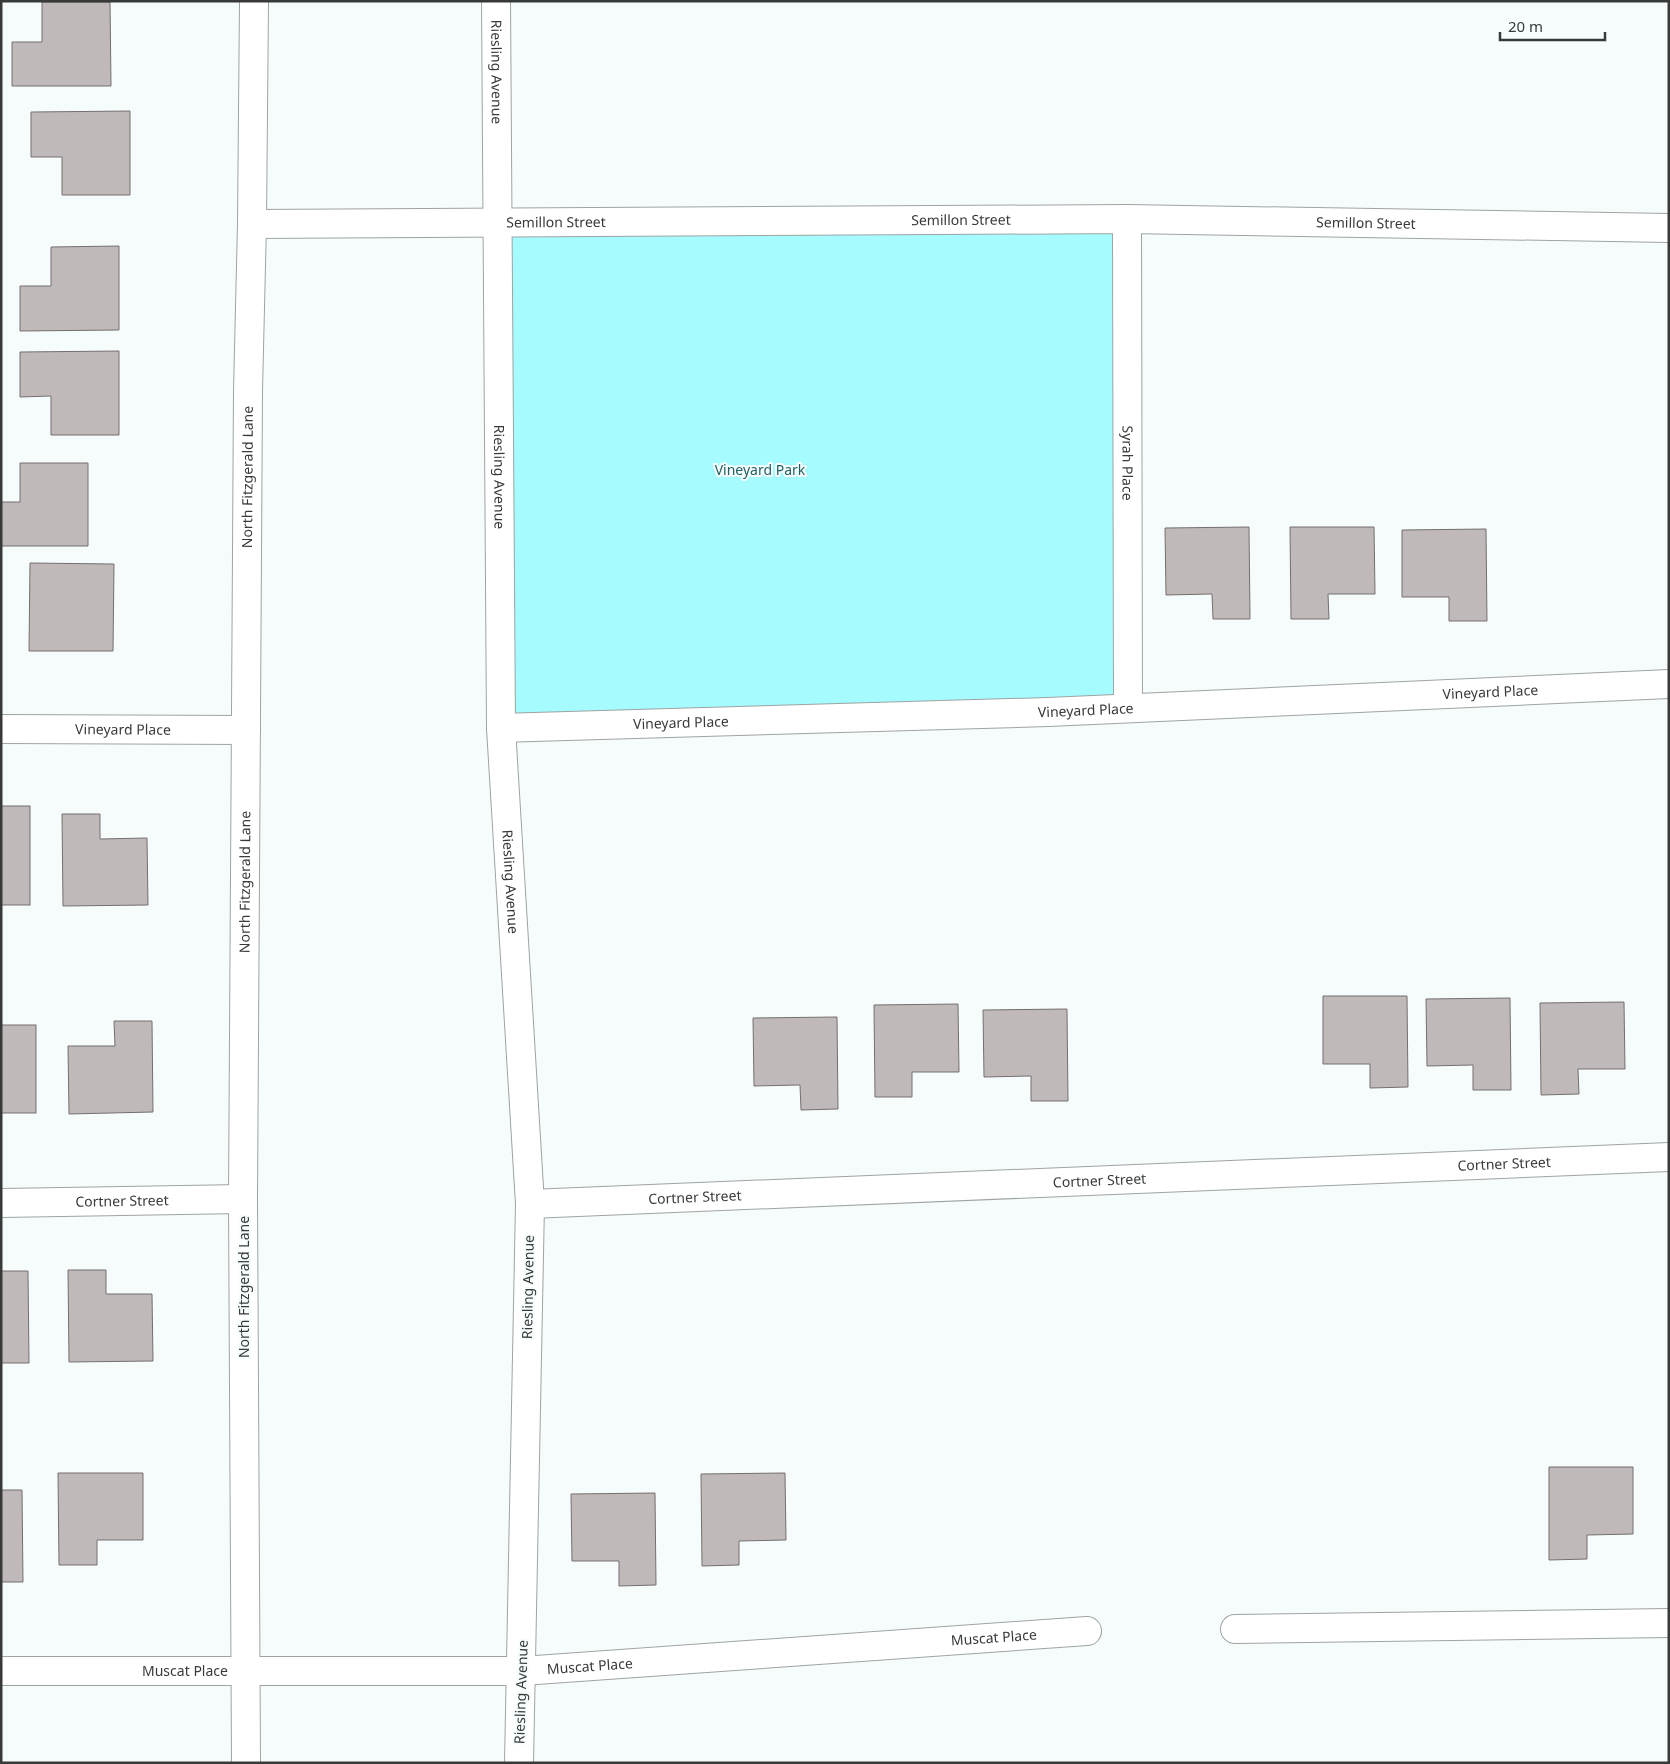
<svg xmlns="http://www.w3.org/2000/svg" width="1670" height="1764" font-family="'Noto Sans',sans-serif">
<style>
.green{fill:#a6fbff}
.building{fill:#bfbab9;stroke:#746f6e}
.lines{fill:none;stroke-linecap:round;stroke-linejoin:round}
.minor-casing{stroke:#9ea3a4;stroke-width:30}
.minor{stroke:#fff;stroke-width:28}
.labels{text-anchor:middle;stroke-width:4;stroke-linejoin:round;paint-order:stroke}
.street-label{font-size:14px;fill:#383a3a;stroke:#f6fcfc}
.park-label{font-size:14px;fill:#246063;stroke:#f6fcfc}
</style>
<rect width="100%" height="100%" fill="#f6fcfc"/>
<path class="green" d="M1127,219L1128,708L501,728L499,221Z"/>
<g class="building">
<path d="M42,2H110L111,86H12V42H42Z"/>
<path d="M130,111V195H62V157H31V112Z"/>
<path d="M119,246V330L20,331V286H51V247Z"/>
<path d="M119,351V435H51V396L20,397V352Z"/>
<path d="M20,463H88V546H1V502H20Z"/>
<path d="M1249,527L1250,619H1213L1212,594L1166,595L1165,528Z"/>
<path d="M1290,527H1374L1375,594H1328L1329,619H1291Z"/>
<path d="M1486,529L1487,621H1449V597H1402V530Z"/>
<path d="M30,563L114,564L113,651H29Z"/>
<rect x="1" y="806" width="29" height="99"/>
<path d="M62,814H100V839L147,838L148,905L63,906Z"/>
<path d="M1323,996H1407L1408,1087L1370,1088V1064H1323Z"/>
<path d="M1510,998L1511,1090H1473V1065L1427,1066L1426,999Z"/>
<path d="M1624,1002L1625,1069H1578L1579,1094L1541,1095L1540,1003Z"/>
<path d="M958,1004L959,1072H912V1097H875L874,1005Z"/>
<path d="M1067,1009L1068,1101H1031V1076L984,1077L983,1010Z"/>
<path d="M837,1017L838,1109L801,1110L800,1085L754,1086L753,1018Z"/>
<path d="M114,1021H152L153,1112L69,1114L68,1046H115Z"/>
<rect x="1" y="1025" width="35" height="88"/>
<path d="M68,1270H106V1294H152L153,1361L69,1362Z"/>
<path d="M1,1271H28L29,1363H1Z"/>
<path d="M1549,1467H1633V1534L1587,1535V1559L1549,1560Z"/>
<path d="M58,1473H143V1540H97V1565H59Z"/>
<path d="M785,1473L786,1540L739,1541V1565L702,1566L701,1474Z"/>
<path d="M1,1490H22L23,1582H1Z"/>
<path d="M655,1493L656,1585L619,1586V1561H572L571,1494Z"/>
</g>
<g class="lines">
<defs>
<g id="minor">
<path id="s1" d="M496,1L501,728L530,1204L519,1763"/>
<path id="s2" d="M1127,219L1128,708"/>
<path id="s3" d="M252,224L1127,219L1669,228"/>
<path id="s4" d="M501,728L1048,712L1669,684"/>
<path id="s5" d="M1,729L246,730"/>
<path id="s6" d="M1,1203L243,1199"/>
<path id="s7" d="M530,1204L1669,1157"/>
<path d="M1235,1629L1669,1623"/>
<path id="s8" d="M1,1671H522L1087,1631"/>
<path id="s9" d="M246,1763L243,1199L248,391L252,224L254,1"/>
</g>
</defs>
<use href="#minor" class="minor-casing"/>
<use href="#minor" class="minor"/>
</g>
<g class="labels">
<g class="street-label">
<text dy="5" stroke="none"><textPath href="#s1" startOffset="71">Riesling Avenue</textPath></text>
<text dy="5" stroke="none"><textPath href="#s3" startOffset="709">Semillon Street</textPath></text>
<text dy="5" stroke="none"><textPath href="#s3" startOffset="304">Semillon Street</textPath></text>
<text dy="5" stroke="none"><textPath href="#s3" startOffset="1114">Semillon Street</textPath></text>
<text dy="5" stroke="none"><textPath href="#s2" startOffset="244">Syrah Place</textPath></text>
<text dy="5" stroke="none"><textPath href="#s9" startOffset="1286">North Fitzgerald Lane</textPath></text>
<text dy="5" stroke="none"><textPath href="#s1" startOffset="476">Riesling Avenue</textPath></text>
<text dy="5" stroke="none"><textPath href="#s4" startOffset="990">Vineyard Place</textPath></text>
<text dy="5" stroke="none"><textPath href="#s4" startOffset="585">Vineyard Place</textPath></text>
<text dy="5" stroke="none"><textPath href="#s4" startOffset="180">Vineyard Place</textPath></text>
<text dy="5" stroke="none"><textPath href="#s5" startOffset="122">Vineyard Place</textPath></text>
<text dy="5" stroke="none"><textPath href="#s9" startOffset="881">North Fitzgerald Lane</textPath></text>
<text dy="5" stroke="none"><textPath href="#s1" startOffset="881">Riesling Avenue</textPath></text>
<text dy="5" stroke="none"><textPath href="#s7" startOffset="975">Cortner Street</textPath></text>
<text dy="5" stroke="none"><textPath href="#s7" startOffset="570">Cortner Street</textPath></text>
<text dy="5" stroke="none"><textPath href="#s7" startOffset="165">Cortner Street</textPath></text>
<text dy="5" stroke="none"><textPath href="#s6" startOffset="121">Cortner Street</textPath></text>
<text transform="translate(244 1287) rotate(-90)" y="5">North Fitzgerald Lane</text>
<text transform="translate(528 1287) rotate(-89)" y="5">Riesling Avenue</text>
<text dy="5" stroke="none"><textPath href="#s8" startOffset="994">Muscat Place</textPath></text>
<text dy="5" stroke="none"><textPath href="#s8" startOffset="589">Muscat Place</textPath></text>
<text dy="5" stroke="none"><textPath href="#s8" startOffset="184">Muscat Place</textPath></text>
<text transform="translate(521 1692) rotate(-88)" y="5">Riesling Avenue</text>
</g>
<g class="park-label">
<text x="760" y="475">Vineyard Park</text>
</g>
</g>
<rect width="1670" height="1764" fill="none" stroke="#383a3a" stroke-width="5"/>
<path d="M1500 32v8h105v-8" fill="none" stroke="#383a3a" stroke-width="2.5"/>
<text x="1508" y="32" font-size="15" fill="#383a3a" stroke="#f6fcfc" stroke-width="4" paint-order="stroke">20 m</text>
</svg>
